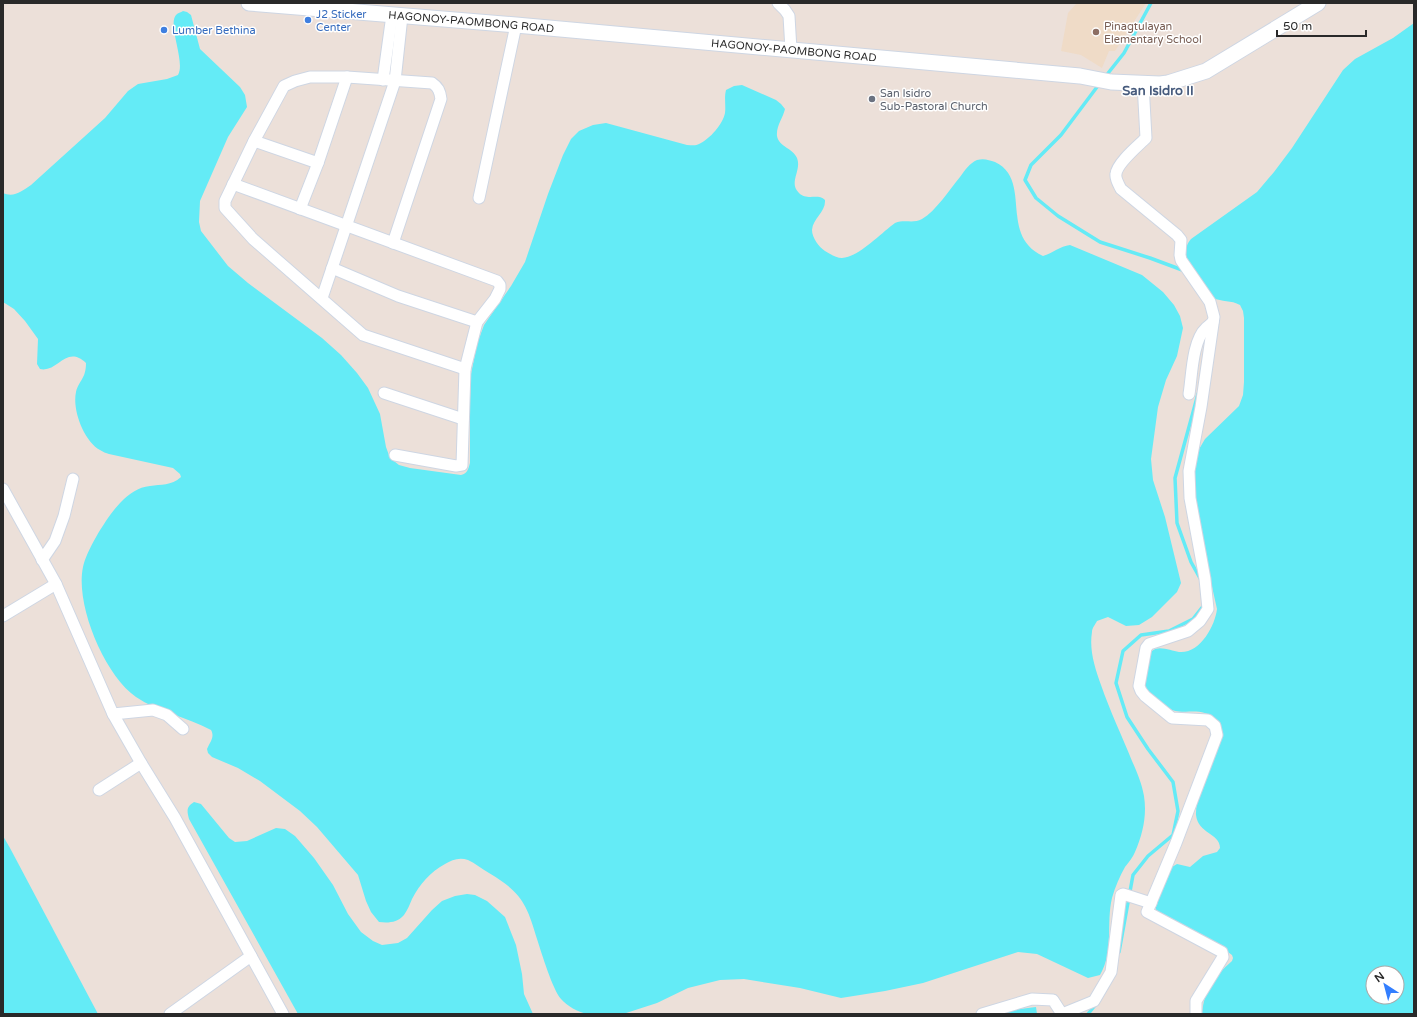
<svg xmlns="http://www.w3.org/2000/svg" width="1417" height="1017" font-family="'Varela Round',sans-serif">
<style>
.education{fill:#efdbc7}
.water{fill:#64ebf6;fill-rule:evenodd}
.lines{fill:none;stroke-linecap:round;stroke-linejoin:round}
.stream{stroke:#64ebf6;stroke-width:3.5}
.street-casing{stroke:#ced6e3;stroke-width:13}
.secondary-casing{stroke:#ced6e3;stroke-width:17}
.street{stroke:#fff;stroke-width:11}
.secondary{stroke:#fff;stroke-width:15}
.shop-dot{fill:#3f7fe0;stroke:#fff;stroke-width:1.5}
.education-dot{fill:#8d6e63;stroke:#fff;stroke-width:1.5}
.worship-dot{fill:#6b7280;stroke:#fff;stroke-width:1.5}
.labels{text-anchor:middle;stroke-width:3;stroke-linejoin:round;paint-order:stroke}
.shop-label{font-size:11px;fill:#366cbe;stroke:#fff;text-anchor:start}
.street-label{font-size:11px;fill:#292929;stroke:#fff}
.education-label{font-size:11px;fill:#785e54;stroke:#fff;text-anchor:start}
.worship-label{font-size:11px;fill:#5b616d;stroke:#fff;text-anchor:start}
.quarter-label{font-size:13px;font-weight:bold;fill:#465a7c;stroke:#fff}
</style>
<rect width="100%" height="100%" fill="#ece0d9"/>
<path class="education" d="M1077,3H1146L1115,51H1109L1102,68L1081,55L1061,51L1068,13Z"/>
<g class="water">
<path d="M183,11L187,12L191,15L200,49L240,87L245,95L247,107L228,137L200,201L199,222L201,231L228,266L248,283L322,338L341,355L357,373L368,388L380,414L386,447L390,458L399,465L410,468L461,475C468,473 468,469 470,463V399L471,374L477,344L484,325L511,286L525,262L548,194L563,155L571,139L579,131L593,125L606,123L687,145C691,145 696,146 699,144C710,139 723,124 725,113C726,105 724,98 726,90L734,86L742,85L776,100L781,104L785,109C783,118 776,126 777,136C779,147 793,148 797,158C802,170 788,183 799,193C807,201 818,193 825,200C826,212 813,218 812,230C812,238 819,247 825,251C830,254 836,258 842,258C859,257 881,233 895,223C905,219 913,224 922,219C936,211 949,190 960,177C965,170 970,163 977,160C984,158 989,160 995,162C1033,180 998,235 1043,256C1053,253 1060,246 1070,245L1142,275L1163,292L1174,305L1180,316L1183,328L1177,356L1166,380L1158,407L1151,459L1153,480L1165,517L1181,583L1177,592L1152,617L1139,625L1126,626L1108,617L1097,621C1095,625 1092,628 1092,632C1089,650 1095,668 1101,685C1110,711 1122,736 1132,761C1137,772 1142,784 1144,796C1147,815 1143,834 1135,852C1133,857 1129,862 1125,867C1120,876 1115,887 1112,898C1106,923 1114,952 1100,975L1088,978L1037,954L1018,952L923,983L885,991L841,998L800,988L744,979L720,980L688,988L657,1003L623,1014H587C578,1012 567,1006 561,999C552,988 542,954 537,939C527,904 521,892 489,873C482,869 475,863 468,860C459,857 452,860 445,864C430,872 420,884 412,899C410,904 407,911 404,915C397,923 388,923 379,922L371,912L366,901L358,875L317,827L300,811L260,781L238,768L212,757L208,753L207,749C210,742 215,737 211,730C187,717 158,712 136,697C104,675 75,604 83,567C87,549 108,515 121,502C129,494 138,487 150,486C161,484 171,486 181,477L180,474L173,468L109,454C106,453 103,452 100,450C84,441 72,410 76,392C79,380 86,379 86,363C66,344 58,373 40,369L37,364L38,339L25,321L14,309L3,302V193C14,198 22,191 31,185L105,118L128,91L138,84L167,79L178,75C186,61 166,23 177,14C178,13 182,12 183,11Z"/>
<path d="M1414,23V1014H1202C1204,989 1214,977 1232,961L1233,958L1232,955L1225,950L1157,913L1155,906L1172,867L1177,864L1190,867L1203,856L1217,852L1220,848C1220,833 1198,834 1196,815C1195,798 1210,768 1217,751C1219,745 1222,737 1222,730C1221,727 1218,722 1216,720C1202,706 1188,715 1172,710C1162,706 1151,696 1144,687C1145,678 1146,657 1152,651C1159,645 1171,651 1179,652C1200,654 1215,626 1217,609L1202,542L1192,481L1198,451L1205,439L1239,406L1243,395L1244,382V318L1243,311L1240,305C1231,300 1222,302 1213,298L1185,258C1185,250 1186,245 1191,239L1257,192L1274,172L1292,148L1343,70L1355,59L1393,38ZM1373,973H1397V997H1373Z"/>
<path d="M194,802L201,804L229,838L235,842L247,841L276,828L285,829L295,836L314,858L333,885L348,914L361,932L373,941L382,945L398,943L407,938L432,910L442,901L455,896L467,894L475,895L487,901L505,917L516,945L522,974L524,994L533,1014H298L189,819C187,811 186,807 194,802Z"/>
<path d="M3,836L10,848L98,1014H3Z"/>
<path d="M1036,1007L1037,1014H992L1005,1011Z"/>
</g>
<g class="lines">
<g class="stream">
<path d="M1105,77L1124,53L1151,3"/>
<path d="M1100,83L1061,135L1031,165L1025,180L1036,198L1058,216L1100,242L1150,258L1185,271"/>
<path d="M1198,394L1175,478L1177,523L1191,562L1201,580"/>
<path d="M1119,952L1133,875L1148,856L1173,835L1178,811L1173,782L1148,749L1127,717L1116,683L1123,651L1141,635L1169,631L1193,619L1204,605V604"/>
<path d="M1088,1014L1096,1004"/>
</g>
<defs>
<g id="street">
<path d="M778,3L785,10L789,16L791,50"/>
<path d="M383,80L392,15"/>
<path d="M1143,83L1146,138C1138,146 1117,163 1116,174C1115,179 1119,185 1121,189L1177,235L1181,240L1180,255L1181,260L1210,302L1214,317L1201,407L1189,471L1190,498L1205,579L1208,609L1200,621L1188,631L1149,644L1146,648L1139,686L1141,691L1145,696L1172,718L1208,720L1215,726L1217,735L1176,843L1147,912L1222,952L1223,957L1196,1001V1014"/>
<path d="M254,141L318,163"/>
<path d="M233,184L497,281L500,285V289L495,299L477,322L465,369L462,465L456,466L395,455"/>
<path d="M479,198L516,25"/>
<path d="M300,209L318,163L347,77"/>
<path d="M393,243L441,99C440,91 438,87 432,83L347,77H310L295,81L284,86L254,141L225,201V208L253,239L363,335L465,369"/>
<path d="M332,268L398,296L477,322"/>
<path d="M322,298L395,81L402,16"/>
<path d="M384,393L463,419"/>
<path d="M1189,394C1192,376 1192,341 1206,328C1208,326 1211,324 1213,322"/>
<path d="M3,489L56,584L113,714L141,763L175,818L283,1014"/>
<path d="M42,560L55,541L64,516L73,479"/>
<path d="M3,616L56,584"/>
<path d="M113,714L153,710L167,715L183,729"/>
<path d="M99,790L141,763"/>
<path d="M170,1014L251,956"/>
<path d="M982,1014L1032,999L1053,1000L1062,1014"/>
<path d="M1062,1014L1094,1001L1111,972L1121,895L1123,894L1151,903"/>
</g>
<g id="secondary">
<path id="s1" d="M249,3L516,25L1080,76L1111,82L1160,84L1168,83L1206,71L1318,3"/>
</g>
</defs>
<use href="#street" class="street-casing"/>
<use href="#secondary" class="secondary-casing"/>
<use href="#street" class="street"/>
<use href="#secondary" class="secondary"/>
</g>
<g class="shop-dot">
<circle cx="308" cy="20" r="4"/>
<circle cx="164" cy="30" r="4"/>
</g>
<circle class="education-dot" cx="1096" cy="32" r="4"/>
<circle class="worship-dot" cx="872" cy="99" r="4"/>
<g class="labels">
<g class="shop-label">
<text x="316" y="18">J2 Sticker<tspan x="316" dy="13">Center</tspan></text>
<text x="172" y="34">Lumber Bethina</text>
</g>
<g class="street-label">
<text dy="4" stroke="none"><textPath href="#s1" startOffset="223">HAGONOY-PAOMBONG ROAD</textPath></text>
<text dy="4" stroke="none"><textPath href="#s1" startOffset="547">HAGONOY-PAOMBONG ROAD</textPath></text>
</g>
<g class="education-label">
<text x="1104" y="30">Pinagtulayan<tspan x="1104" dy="13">Elementary School</tspan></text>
</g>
<g class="worship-label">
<text x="880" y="97">San Isidro<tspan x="880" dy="13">Sub-Pastoral Church</tspan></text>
</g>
<g class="quarter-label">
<text x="1158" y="95">San Isidro II</text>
</g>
</g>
<rect width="1417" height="1017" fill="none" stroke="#292929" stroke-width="8"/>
<g transform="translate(1385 985) rotate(324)"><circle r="19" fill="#ffffff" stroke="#a9a9a9"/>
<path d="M0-3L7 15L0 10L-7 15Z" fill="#337fff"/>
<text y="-6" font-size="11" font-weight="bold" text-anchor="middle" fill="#292929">N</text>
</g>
<path d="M1277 30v6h89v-6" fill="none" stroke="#292929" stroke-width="2"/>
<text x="1283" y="30" font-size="12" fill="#292929" stroke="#ffffff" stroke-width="3" paint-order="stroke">50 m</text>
</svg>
